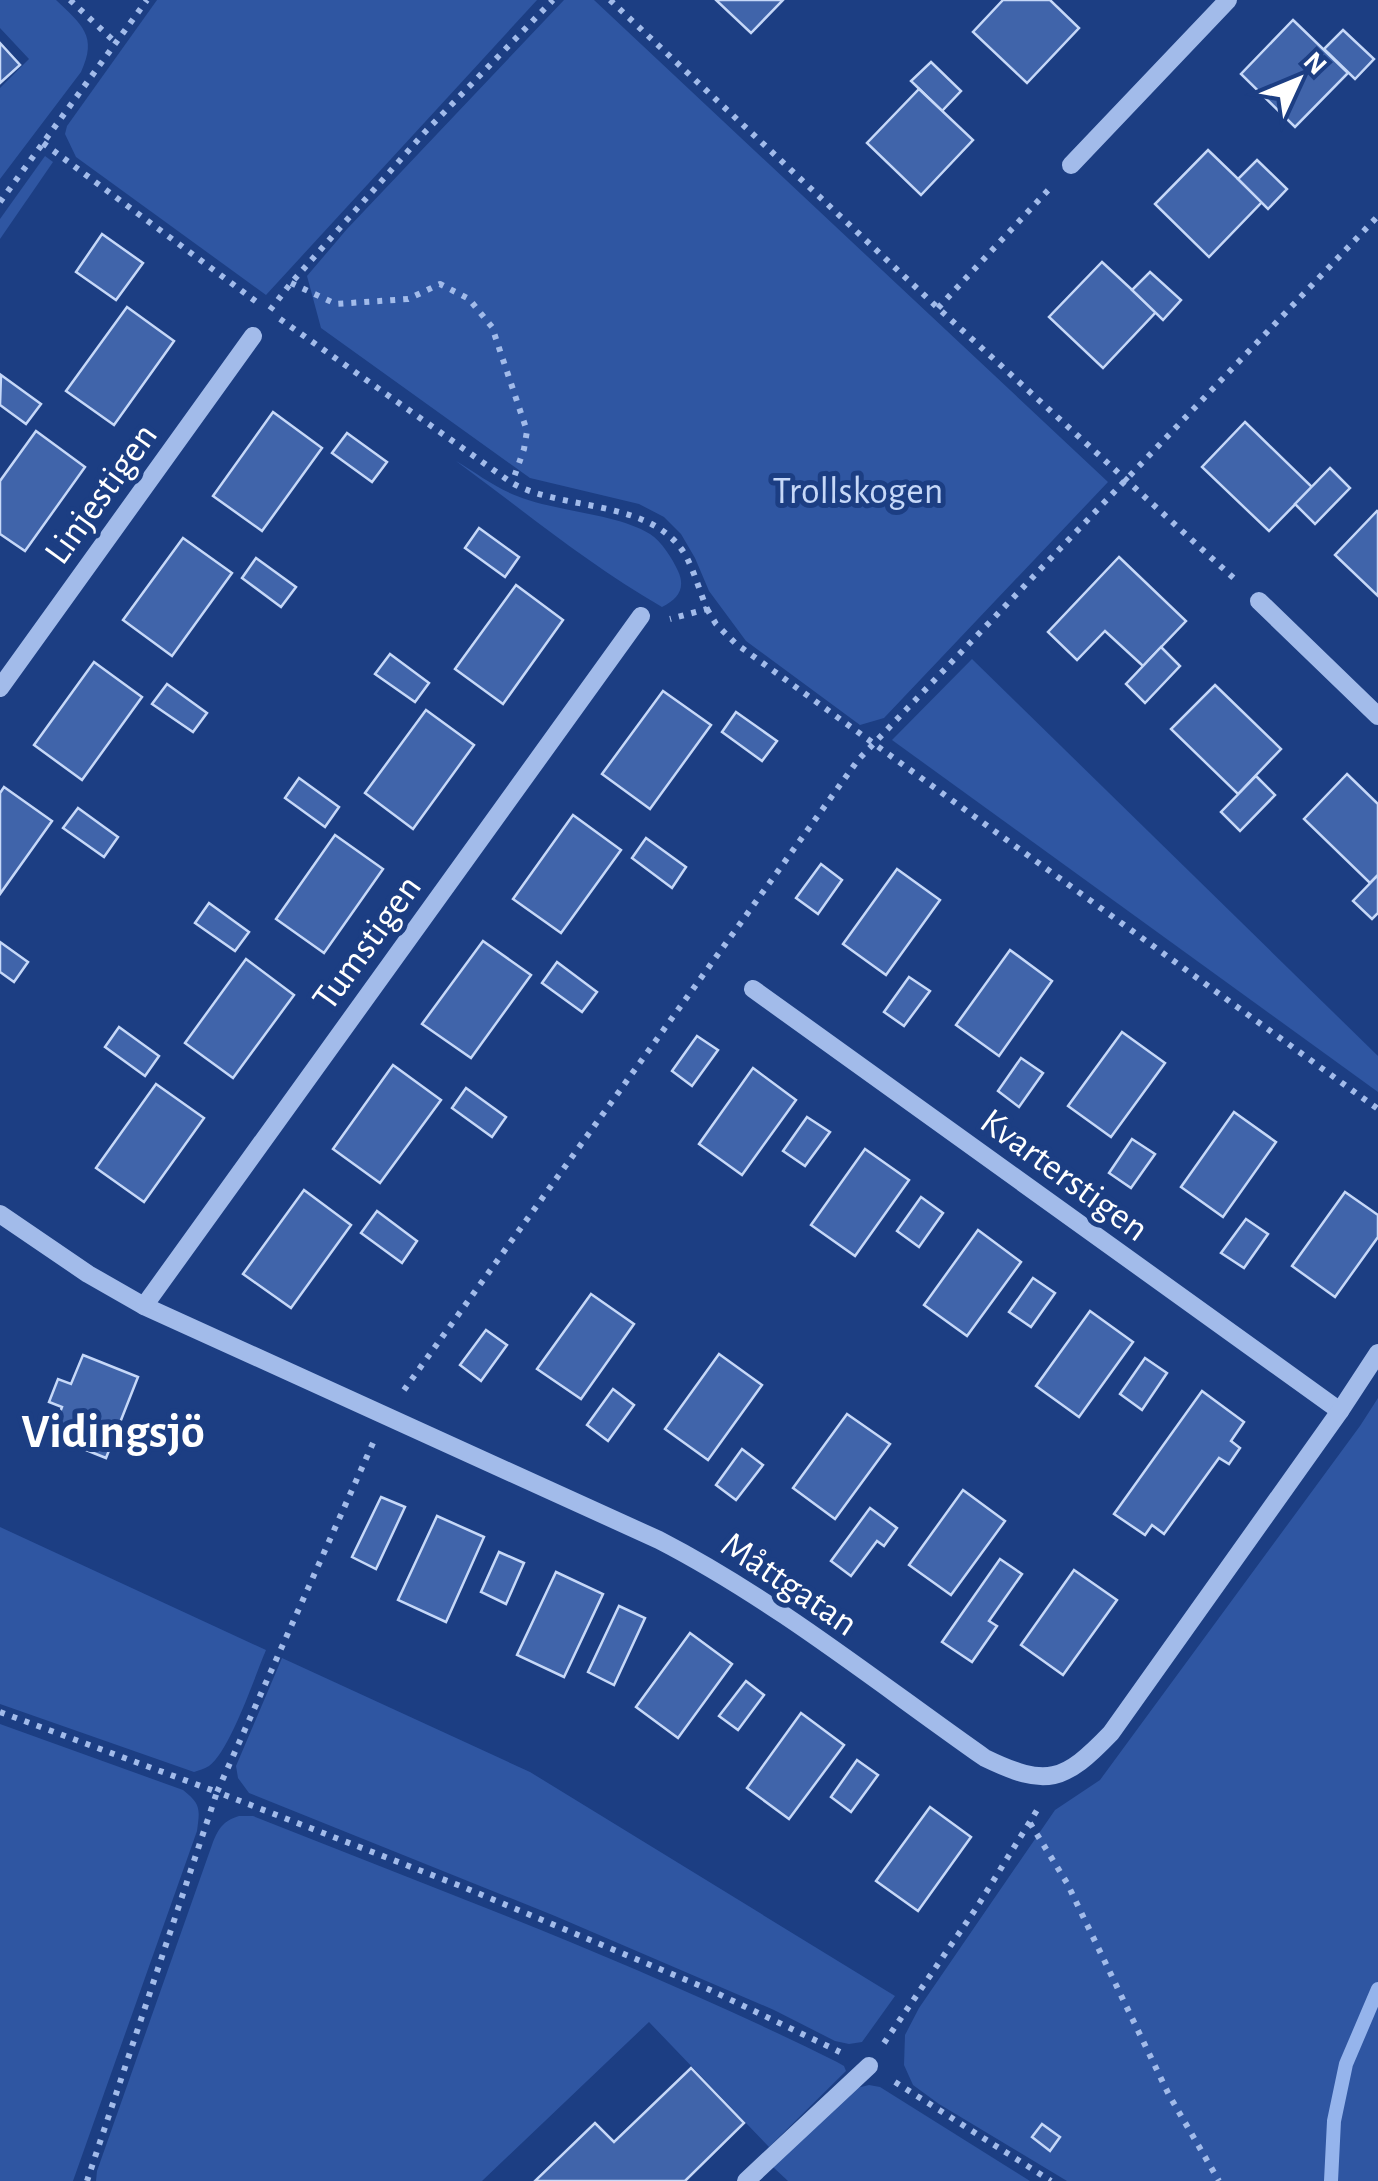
<svg xmlns="http://www.w3.org/2000/svg" width="1378" height="2181" font-family="'Alegreya Sans',sans-serif">
<style>
.green{fill:#2f56a2}
.lines{fill:none;stroke-linecap:round;stroke-linejoin:round}
.stream{stroke:#95b4ec;stroke-width:14}
.building{fill:#4064aa;stroke:#c6d8f8;stroke-width:2.5}
.path{stroke:#a2bbea;stroke-width:6;stroke-dasharray:5 8;stroke-linecap:butt}
.minor{stroke:#a2bbea;stroke-width:18}
.labels{text-anchor:middle;stroke-width:10;stroke-linejoin:round;paint-order:stroke}
.park-label{font-size:38px;fill:#c6d8f8;stroke:#1c3e83}
.street-label{font-size:38px;fill:#fff;stroke:#1c3e83}
.district-label{font-size:48px;font-weight:bold;fill:#fff;stroke:#1c3e83}
</style>
<rect width="100%" height="100%" fill="#1c3e83"/>
<g class="green">
<path d="M0,0H56C82,25 98,36 81,72L0,179V88L29,59L0,28Z"/>
<path d="M157,0H537L266,295L76,157L65,134L67,126Z"/>
<path d="M564,0H594L1108,482L884,718L860,725L746,641L709,591L695,558L681,534L664,517L639,504L530,478L321,328L307,276L347,229Z"/>
<path d="M45,156L53,162L0,239V219Z"/>
<path d="M456,461C476,473 496,488 517,496C556,512 616,513 650,534C662,542 672,558 678,571C686,588 678,599 662,607C589,565 524,511 456,461Z"/>
<path d="M972,659L1378,1056V1092L892,740Z"/>
<path d="M1378,1398V2181H1067L939,2104L913,2085L904,2065L905,2035L919,2008L1055,1810L1100,1780L1360,1426Z"/>
<path d="M0,1527L266,1650C255,1676 230,1751 209,1766C204,1769 199,1770 194,1772L0,1704Z"/>
<path d="M282,1658L530,1772L895,1996L862,2042L849,2044L835,2041L774,2010L555,1916L249,1793L238,1778L236,1766Z"/>
<path d="M0,1724L183,1790C201,1804 200,1809 197,1831L73,2181H0Z"/>
<path d="M239,1816H253C450,1894 648,1968 837,2062L844,2066L846,2071L769,2147L649,2022L482,2181H96L97,2171L213,1842C219,1828 223,1821 239,1816Z"/>
<path d="M869,2085L880,2087L1030,2181H788L773,2167L857,2088Z"/>
</g>
<g class="lines">
<path class="stream" d="M1331,2181L1334,2121L1346,2064L1378,1989"/>
</g>
<g class="building">
<path d="M716,0H783L751,33Z"/>
<path d="M1003,0H1050L1079,28L1027,83L973,32Z"/>
<path d="M1293,20L1348,73L1295,127L1241,74Z"/>
<path d="M1343,30L1374,59L1355,79L1324,49Z"/>
<path d="M0,43L20,65L0,83Z"/>
<path d="M931,62L961,91L942,111L911,81Z"/>
<path d="M919,89L973,140L921,195L867,143Z"/>
<path d="M1208,150L1262,202L1209,257L1155,204Z"/>
<path d="M1257,160L1287,189L1268,209L1238,179Z"/>
<path d="M102,234L143,263L116,300L76,272Z"/>
<path d="M1102,262L1156,312L1103,368L1049,317Z"/>
<path d="M1150,272L1181,300L1163,320L1132,290Z"/>
<path d="M127,307L174,341L114,425L66,391Z"/>
<path d="M1,375L41,404L26,424L0,405Z"/>
<path d="M273,412L322,448L262,531L213,496Z"/>
<path d="M1245,422L1312,487L1269,531L1202,467Z"/>
<path d="M36,431L85,467L25,551L0,534V481Z"/>
<path d="M347,433L387,462L372,482L332,453Z"/>
<path d="M1330,468L1350,488L1315,524L1295,504Z"/>
<path d="M1377,511L1378,512V596L1335,555Z"/>
<path d="M479,528L519,557L505,577L465,548Z"/>
<path d="M183,538L232,573L172,656L123,620Z"/>
<path d="M1119,557L1186,621L1143,666L1105,631L1077,660L1048,632Z"/>
<path d="M256,558L296,587L281,607L242,578Z"/>
<path d="M516,585L563,620L503,704L455,669Z"/>
<path d="M1161,647L1180,666L1145,703L1126,684Z"/>
<path d="M390,654L429,683L415,702L375,674Z"/>
<path d="M94,662L142,697L82,780L34,745Z"/>
<path d="M167,684L207,713L193,732L152,704Z"/>
<path d="M1215,685L1281,749L1238,794L1171,729Z"/>
<path d="M663,691L711,725L650,809L602,774Z"/>
<path d="M426,710L474,745L413,829L365,793Z"/>
<path d="M736,712L777,741L762,761L722,732Z"/>
<path d="M1347,774L1378,804V875L1370,883L1304,819Z"/>
<path d="M1256,776L1275,795L1240,831L1221,812Z"/>
<path d="M299,778L339,807L325,827L285,798Z"/>
<path d="M4,787L52,821L0,894V793Z"/>
<path d="M78,808L118,837L104,857L63,828Z"/>
<path d="M573,815L621,850L561,933L513,899Z"/>
<path d="M335,835L383,869L324,953L276,919Z"/>
<path d="M646,838L686,867L672,888L632,858Z"/>
<path d="M821,864L842,880L818,914L796,898Z"/>
<path d="M897,869L940,900L886,975L843,944Z"/>
<path d="M1378,875V913L1372,919L1353,901Z"/>
<path d="M209,903L249,932L235,951L195,923Z"/>
<path d="M483,941L531,975L471,1058L422,1024Z"/>
<path d="M0,942L28,962L14,982L0,972Z"/>
<path d="M1010,950L1052,981L999,1056L956,1025Z"/>
<path d="M246,959L294,995L233,1078L185,1043Z"/>
<path d="M557,962L597,992L582,1012L542,983Z"/>
<path d="M909,977L930,991L904,1026L884,1012Z"/>
<path d="M119,1027L159,1056L145,1076L105,1047Z"/>
<path d="M1122,1032L1165,1063L1111,1137L1068,1106Z"/>
<path d="M697,1036L718,1050L692,1086L672,1071Z"/>
<path d="M1021,1058L1043,1073L1019,1107L998,1091Z"/>
<path d="M393,1065L441,1100L380,1183L333,1149Z"/>
<path d="M753,1068L796,1100L742,1175L699,1144Z"/>
<path d="M156,1084L204,1118L144,1202L96,1168Z"/>
<path d="M466,1088L506,1117L492,1137L452,1108Z"/>
<path d="M1234,1112L1276,1142L1223,1217L1181,1187Z"/>
<path d="M807,1117L830,1132L805,1166L783,1151Z"/>
<path d="M1132,1139L1155,1154L1131,1188L1109,1173Z"/>
<path d="M865,1149L909,1180L855,1256L811,1225Z"/>
<path d="M304,1190L351,1225L291,1308L243,1274Z"/>
<path d="M1345,1192L1378,1215V1237L1335,1297L1292,1266Z"/>
<path d="M921,1197L943,1213L919,1247L897,1231Z"/>
<path d="M377,1211L417,1241L402,1263L361,1233Z"/>
<path d="M1246,1219L1268,1234L1244,1268L1221,1253Z"/>
<path d="M978,1230L1021,1262L967,1336L924,1305Z"/>
<path d="M1033,1278L1055,1293L1031,1327L1009,1312Z"/>
<path d="M591,1294L634,1324L581,1399L537,1369Z"/>
<path d="M1090,1311L1133,1342L1079,1417L1036,1386Z"/>
<path d="M486,1330L507,1345L481,1381L460,1365Z"/>
<path d="M719,1354L762,1385L708,1460L665,1429Z"/>
<path d="M83,1355L138,1377L106,1458L51,1436L62,1407L49,1402L58,1379L71,1384Z"/>
<path d="M1145,1358L1167,1373L1142,1410L1120,1394Z"/>
<path d="M613,1389L634,1405L608,1441L587,1425Z"/>
<path d="M1202,1391L1244,1422L1231,1441L1240,1448L1229,1464L1219,1458L1164,1534L1152,1525L1145,1535L1114,1514Z"/>
<path d="M847,1414L890,1444L835,1519L793,1488Z"/>
<path d="M742,1449L763,1465L736,1500L716,1485Z"/>
<path d="M963,1490L1005,1521L951,1595L909,1565Z"/>
<path d="M381,1497L405,1507L376,1569L352,1557Z"/>
<path d="M870,1508L897,1528L884,1546L877,1541L851,1576L831,1561Z"/>
<path d="M437,1516L484,1537L446,1622L398,1600Z"/>
<path d="M499,1552L524,1563L506,1604L481,1592Z"/>
<path d="M1000,1559L1022,1574L989,1621L997,1626L972,1662L942,1642Z"/>
<path d="M1074,1570L1117,1600L1063,1675L1021,1645Z"/>
<path d="M556,1572L603,1594L564,1677L517,1655Z"/>
<path d="M619,1606L645,1618L614,1685L588,1672Z"/>
<path d="M690,1633L732,1664L678,1738L636,1707Z"/>
<path d="M746,1681L764,1695L738,1730L719,1716Z"/>
<path d="M801,1713L844,1745L789,1819L747,1788Z"/>
<path d="M857,1760L878,1775L851,1812L831,1797Z"/>
<path d="M930,1807L971,1837L918,1911L876,1881Z"/>
<path d="M691,2068L744,2123L685,2181H535L595,2123L614,2142Z"/>
<path d="M1042,2124L1060,2137L1050,2151L1032,2137Z"/>
</g>
<g class="lines">
<g class="path">
<path d="M70,0L115,42"/>
<path d="M610,0L938,308L1239,583"/>
<path d="M43,143L258,303"/>
<path d="M0,202L147,0"/>
<path d="M291,283L336,304L408,299L440,284L469,299L492,327L527,431L524,449L512,483"/>
<path d="M938,308L1053,185"/>
<path d="M270,310L291,283L425,132L553,0"/>
<path d="M280,319L512,483C564,512 655,498 687,558C695,574 700,592 707,609L670,619"/>
<path d="M707,609L716,624L735,643L1378,1109"/>
<path d="M404,1390L858,760L1378,216"/>
<path d="M373,1443L217,1792L463,1887L708,1989L840,2052"/>
<path d="M0,1712L217,1792L87,2181"/>
<path d="M1030,1823L1067,1883L1169,2095L1219,2181"/>
<path d="M884,2043L977,1907L1039,1807"/>
<path d="M895,2082L1051,2181"/>
</g>
<g class="minor">
<path d="M1071,165L1228,0"/>
<path d="M1259,601L1378,716"/>
<path d="M0,688L253,336"/>
<path d="M753,989L1340,1411"/>
<path d="M0,1214L88,1274L144,1306L659,1540C775,1600 878,1683 985,1758C1047,1788 1064,1782 1111,1733L1340,1411L1378,1353"/>
<path d="M144,1306L641,616"/>
<path d="M746,2181L869,2066"/>
</g>
</g>
<g class="labels">
<g class="park-label">
<text x="858" y="503">Trollskogen</text>
</g>
<g class="street-label">
<text transform="translate(100 493) rotate(-54)" y="13">Linjestigen</text>
<text transform="translate(366 942) rotate(-54)" y="13">Tumstigen</text>
<text transform="translate(1065 1174) rotate(36)" y="13">Kvarterstigen</text>
<text transform="translate(790 1583) rotate(34)" y="13">Måttgatan</text>
</g>
<g class="district-label">
<text x="113" y="1447">Vidingsjö</text>
</g>
</g>
<g transform="translate(1298 80) rotate(46)" stroke="#1c3e83" stroke-width="8" paint-order="stroke">
<path d="M0-8L18 38L0 25L-18 38Z" fill="#ffffff"/>
<text y="-15" font-size="28" font-weight="bold" text-anchor="middle" fill="#ffffff">N</text>
</g>
</svg>
